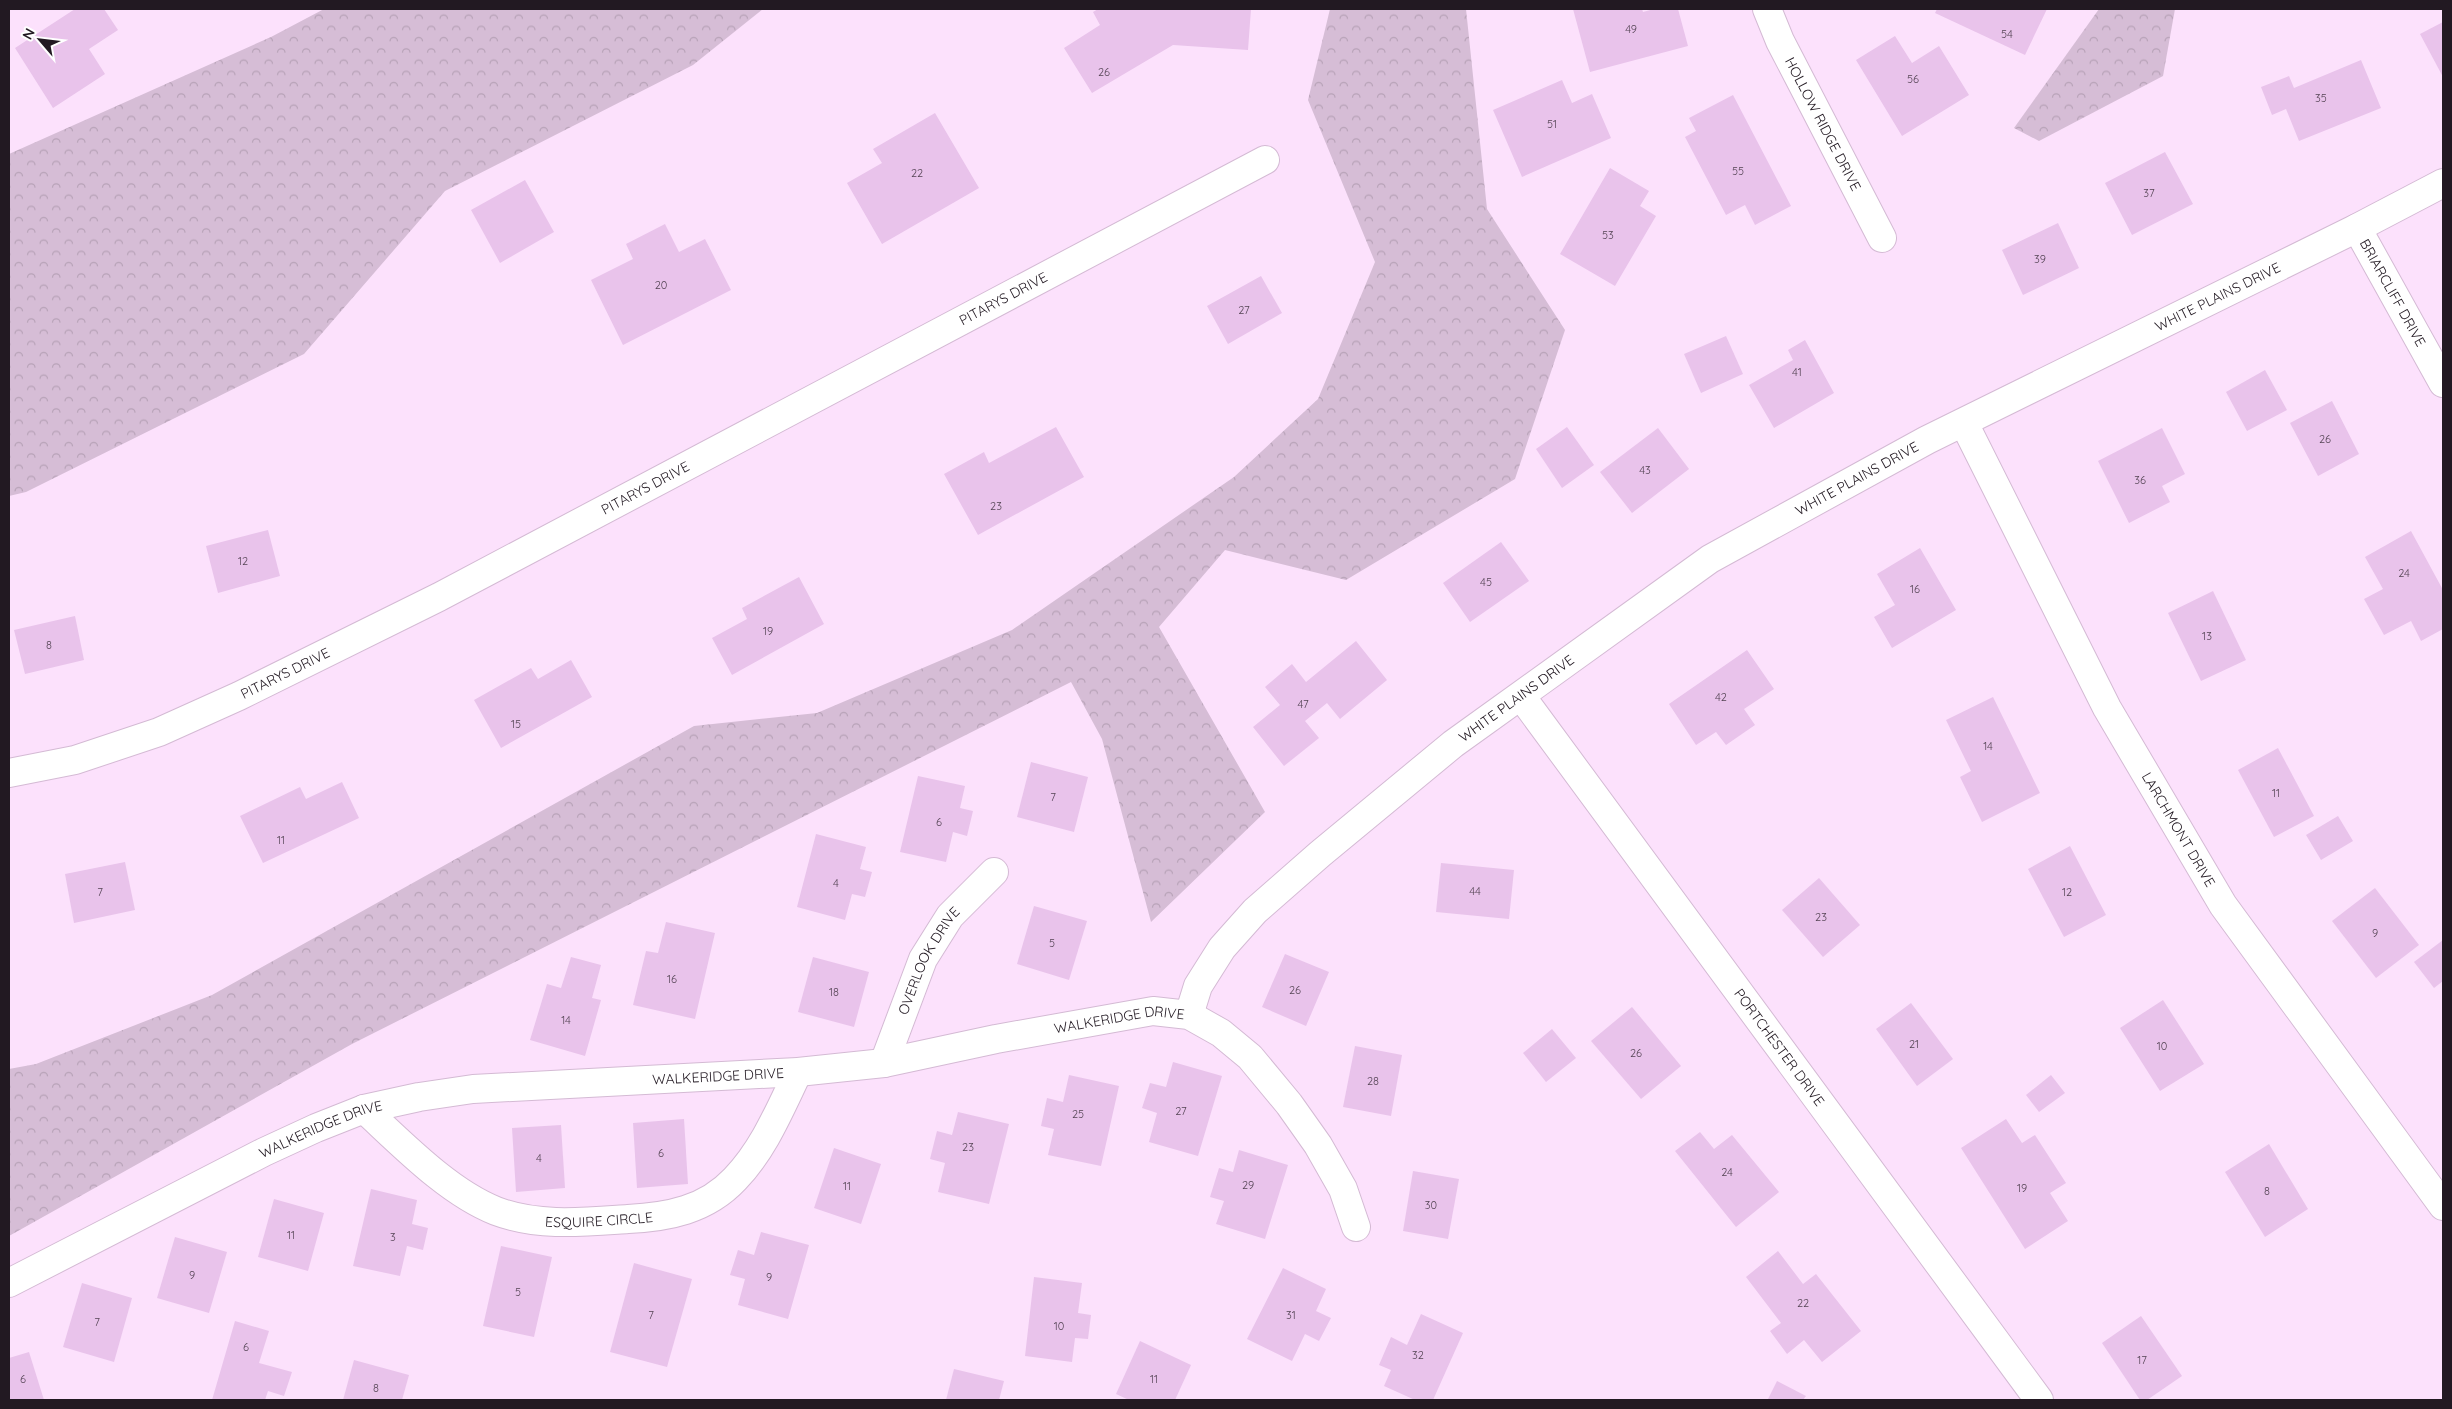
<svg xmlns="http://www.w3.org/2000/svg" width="2452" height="1409" font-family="Quicksand,sans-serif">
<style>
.forest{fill:url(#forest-crowns)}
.building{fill:#e9c3eb}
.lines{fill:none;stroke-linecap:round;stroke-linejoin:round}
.minor-casing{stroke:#d4bad4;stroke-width:30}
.minor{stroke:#fff;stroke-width:28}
.labels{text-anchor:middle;stroke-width:4;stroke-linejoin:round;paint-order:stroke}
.number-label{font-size:11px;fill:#544454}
.street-label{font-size:14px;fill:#221922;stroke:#fff}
</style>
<defs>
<pattern id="forest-crowns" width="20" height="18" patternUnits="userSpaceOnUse" patternTransform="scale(1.25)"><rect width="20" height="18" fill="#d6bdd6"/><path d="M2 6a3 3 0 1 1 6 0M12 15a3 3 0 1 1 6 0" fill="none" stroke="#b7a2b7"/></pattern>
</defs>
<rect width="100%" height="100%" fill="#fce1fc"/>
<g class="forest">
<path d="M324,9H763L693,65L445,191L304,354L26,492L9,496V154L271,37Z"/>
<path d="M1330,9H1466L1487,209L1565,330L1515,479L1346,580L1225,550L1159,627L1265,812L1151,922L1102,739L1071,682L352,1044L9,1236V1069L36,1064L212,995L694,726L817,713L1012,630L1234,477L1318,399L1375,262L1308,100Z"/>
<path d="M2099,9H2175L2163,76L2039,141L2014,128Z"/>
</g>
<g class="building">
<path d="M75,9H104L118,30L89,49L105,74L53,108L15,48Z"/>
<path d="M1098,9H1251L1248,50L1173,45L1092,93L1064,48L1100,25L1093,12Z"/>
<path d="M1573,9H1642L1643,12L1654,9H1678L1688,46L1590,72Z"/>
<path d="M1937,9H2047L2025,55L1935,13Z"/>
<path d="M2443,22V77L2420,34Z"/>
<path d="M1895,36L1912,63L1939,46L1969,95L1902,136L1856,60Z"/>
<path d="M2361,60L2381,108L2299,141L2286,109L2272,115L2261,87L2289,76L2294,88Z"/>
<path d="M1562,80L1572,103L1592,94L1611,138L1522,177L1493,110Z"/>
<path d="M1733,95L1791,206L1755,225L1745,205L1726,215L1685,137L1696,131L1689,118Z"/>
<path d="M935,113L979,188L882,244L847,183L882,163L873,149Z"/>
<path d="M2165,152L2193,204L2132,235L2105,183Z"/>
<path d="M1610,168L1649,191L1640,206L1656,216L1615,286L1560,254Z"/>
<path d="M525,180L554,232L500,263L471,210Z"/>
<path d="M2058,223L2079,268L2023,295L2002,250Z"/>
<path d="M665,224L679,252L705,239L731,290L623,345L591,280L633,259L626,244Z"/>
<path d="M1261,276L1282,313L1228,344L1207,306Z"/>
<path d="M1726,336L1743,374L1701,393L1684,354Z"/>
<path d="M1805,340L1834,393L1774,428L1749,385L1793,360L1788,350Z"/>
<path d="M2265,370L2287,410L2247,431L2226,392Z"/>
<path d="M2332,401L2359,454L2318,476L2290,423Z"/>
<path d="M1056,427L1084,477L978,535L944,474L984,452L989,463Z"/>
<path d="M1567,427L1594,465L1562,488L1536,449Z"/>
<path d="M1658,428L1689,469L1632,513L1600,472Z"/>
<path d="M2162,428L2185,474L2162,486L2170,502L2129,523L2098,461Z"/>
<path d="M268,530L280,576L218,593L206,546Z"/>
<path d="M2411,531L2443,590V629L2421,641L2411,621L2384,635L2364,599L2383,589L2365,557Z"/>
<path d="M1501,542L1529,581L1470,622L1443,583Z"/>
<path d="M1920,548L1956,610L1892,648L1874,617L1895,605L1877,574Z"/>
<path d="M799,577L824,624L732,675L712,638L747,619L742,608Z"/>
<path d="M2213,591L2246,660L2201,681L2168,613Z"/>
<path d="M75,616L84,660L25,674L14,630Z"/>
<path d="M1356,641L1387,680L1340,719L1327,703L1305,721L1319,738L1284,766L1253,727L1280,705L1265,687L1292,664L1306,682Z"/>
<path d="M1747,650L1774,689L1744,709L1755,725L1726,745L1716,732L1696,745L1669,704Z"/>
<path d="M571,660L592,697L501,748L474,700L531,668L538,679Z"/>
<path d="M1993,697L2040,793L1982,822L1960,777L1971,771L1946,720Z"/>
<path d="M2278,748L2314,816L2274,837L2238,770Z"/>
<path d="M1031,762L1088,777L1074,832L1017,817Z"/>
<path d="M918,776L965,786L960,808L973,811L967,836L953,832L946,862L900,852Z"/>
<path d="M342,782L359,818L263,863L240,816L300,787L306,799Z"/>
<path d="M2338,816L2353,841L2321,860L2306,835Z"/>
<path d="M816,834L866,847L860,869L872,872L865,897L852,894L845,920L797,907Z"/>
<path d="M2070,846L2106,915L2064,937L2028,869Z"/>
<path d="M125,862L135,910L74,923L65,874Z"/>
<path d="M1441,863L1514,870L1509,919L1436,912Z"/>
<path d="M1819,878L1860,925L1823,957L1782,910Z"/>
<path d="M2375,888L2419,945L2376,978L2332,921Z"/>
<path d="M1034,906L1087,921L1069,980L1017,964Z"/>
<path d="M666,922L715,933L695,1019L633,1005L646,951L658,953Z"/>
<path d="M2443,940V981L2434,988L2414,962Z"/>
<path d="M1285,954L1329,972L1306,1026L1262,1007Z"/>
<path d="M571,957L601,965L592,998L601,1000L585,1056L530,1040L547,984L561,988Z"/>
<path d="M813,957L869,972L854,1027L798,1012Z"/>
<path d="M2163,1000L2204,1064L2160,1091L2120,1028Z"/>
<path d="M1911,1003L1953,1059L1917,1086L1876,1029Z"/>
<path d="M1632,1007L1681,1066L1641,1099L1591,1041Z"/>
<path d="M1552,1029L1576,1058L1546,1082L1523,1053Z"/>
<path d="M1355,1046L1402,1055L1391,1116L1343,1107Z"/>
<path d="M1173,1062L1222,1076L1198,1156L1149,1142L1157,1113L1142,1108L1150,1083L1166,1087Z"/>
<path d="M1069,1075L1119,1086L1101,1166L1048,1155L1054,1129L1041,1126L1047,1098L1063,1102Z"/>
<path d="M2051,1075L2065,1093L2039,1112L2026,1095Z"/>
<path d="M958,1112L1009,1124L989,1204L938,1192L945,1163L930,1159L937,1131L952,1135Z"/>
<path d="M684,1119L688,1184L637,1188L633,1123Z"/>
<path d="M2006,1119L2022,1143L2035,1135L2066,1183L2050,1193L2068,1221L2025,1249L1961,1148Z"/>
<path d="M561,1125L565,1188L516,1192L512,1128Z"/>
<path d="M1700,1132L1714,1149L1732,1135L1779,1192L1736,1227L1675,1151Z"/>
<path d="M2269,1144L2308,1209L2265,1237L2225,1172Z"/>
<path d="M834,1148L881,1164L861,1224L814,1208Z"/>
<path d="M1239,1150L1288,1165L1265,1239L1216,1224L1224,1201L1210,1197L1219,1168L1233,1172Z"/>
<path d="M1413,1171L1459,1179L1448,1239L1403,1231Z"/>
<path d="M371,1189L417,1200L412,1224L428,1228L423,1250L407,1246L400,1276L353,1266Z"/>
<path d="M274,1199L324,1213L308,1271L258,1257Z"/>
<path d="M761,1232L809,1245L788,1319L738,1305L745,1279L730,1275L738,1250L754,1255Z"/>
<path d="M175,1237L227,1252L209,1313L157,1298Z"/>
<path d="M501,1246L552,1257L534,1337L483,1326Z"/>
<path d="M1778,1251L1803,1284L1816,1274L1861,1331L1822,1362L1804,1340L1787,1354L1770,1331L1781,1323L1746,1277Z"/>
<path d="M634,1263L692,1279L667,1367L610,1352Z"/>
<path d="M1283,1268L1326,1289L1316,1311L1331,1318L1319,1341L1305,1334L1292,1361L1247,1339Z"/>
<path d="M1034,1277L1082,1283L1078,1313L1091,1315L1088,1339L1075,1338L1072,1362L1025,1356Z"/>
<path d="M82,1283L132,1298L114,1362L63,1347Z"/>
<path d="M1421,1314L1463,1333L1433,1400H1415L1384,1386L1391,1370L1379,1365L1391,1337L1407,1345Z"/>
<path d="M2141,1316L2182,1376L2147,1400H2140L2102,1343Z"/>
<path d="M235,1321L269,1331L259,1363L292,1372L284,1396L268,1391L265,1400H212Z"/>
<path d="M1140,1341L1191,1365L1175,1400H1129L1116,1394Z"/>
<path d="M29,1352L44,1400H9V1358Z"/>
<path d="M354,1360L409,1375L402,1400H343Z"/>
<path d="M954,1369L1004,1381L999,1400H946Z"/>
<path d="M1777,1381L1806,1396L1803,1400L1768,1399Z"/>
</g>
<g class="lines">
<defs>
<g id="minor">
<path id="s1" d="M1767,9L1780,41L1882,238"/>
<path id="s2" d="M2357,228L2443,383"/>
<path id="s3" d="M1964,423L2107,708L2223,905L2443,1206"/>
<path id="s4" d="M1521,696L2039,1400"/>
<path id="s5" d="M9,773L75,760L159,732L239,696L439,597L1265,160"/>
<path id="s6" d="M1189,1015L1198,986L1222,948L1255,911L1320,854L1453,744L1710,559L1927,440L2357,228L2443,183"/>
<path id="s7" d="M884,1063L923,959L950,916L994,872"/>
<path id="s8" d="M364,1109C402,1144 448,1192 496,1211C538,1227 584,1222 628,1219C668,1217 706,1210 735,1179C764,1149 780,1109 798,1072"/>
<path id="s9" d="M9,1283L264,1152L316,1128L364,1109L419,1097L473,1089L798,1072L884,1063L996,1039L1153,1011L1189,1015L1221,1033L1250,1057L1289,1104L1318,1145L1343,1189L1356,1227"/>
</g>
</defs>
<use href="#minor" class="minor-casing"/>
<use href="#minor" class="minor"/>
</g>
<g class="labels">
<g class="number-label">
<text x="1631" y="33">49</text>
<text x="2007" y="38">54</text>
<text x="1104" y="76">26</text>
<text x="1913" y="83">56</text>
<text x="2321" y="102">35</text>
<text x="1552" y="128">51</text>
<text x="1738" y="175">55</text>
<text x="917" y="177">22</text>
<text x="2149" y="197">37</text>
<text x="1608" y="239">53</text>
<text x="2040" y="263">39</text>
<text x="661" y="289">20</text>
<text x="1244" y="314">27</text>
<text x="1797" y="376">41</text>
<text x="2325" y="443">26</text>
<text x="1645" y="474">43</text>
<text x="2140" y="484">36</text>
<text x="996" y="510">23</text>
<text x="243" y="565">12</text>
<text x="2404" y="577">24</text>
<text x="1486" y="586">45</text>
<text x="1915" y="593">16</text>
<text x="768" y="635">19</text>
<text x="2207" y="640">13</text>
<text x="49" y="649">8</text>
<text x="1721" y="701">42</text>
<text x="1303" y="708">47</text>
<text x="516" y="728">15</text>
<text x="1988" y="750">14</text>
<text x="2276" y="797">11</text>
<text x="1053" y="801">7</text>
<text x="939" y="826">6</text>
<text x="281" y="844">11</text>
<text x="836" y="887">4</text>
<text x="1475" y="895">44</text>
<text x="100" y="896">7</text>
<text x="2067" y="896">12</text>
<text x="1821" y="921">23</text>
<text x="2375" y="937">9</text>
<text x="1052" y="947">5</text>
<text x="672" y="983">16</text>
<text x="1295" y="994">26</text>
<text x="834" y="996">18</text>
<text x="566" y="1024">14</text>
<text x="1914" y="1048">21</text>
<text x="2162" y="1050">10</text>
<text x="1636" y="1057">26</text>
<text x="1373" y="1085">28</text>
<text x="1181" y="1115">27</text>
<text x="1078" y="1118">25</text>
<text x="968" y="1151">23</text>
<text x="661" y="1157">6</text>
<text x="539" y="1162">4</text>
<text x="1727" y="1176">24</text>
<text x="1248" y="1189">29</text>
<text x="847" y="1190">11</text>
<text x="2022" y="1192">19</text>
<text x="2267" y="1195">8</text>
<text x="1431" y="1209">30</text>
<text x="291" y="1239">11</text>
<text x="393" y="1241">3</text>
<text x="192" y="1279">9</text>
<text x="769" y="1281">9</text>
<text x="518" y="1296">5</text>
<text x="1803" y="1307">22</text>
<text x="651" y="1319">7</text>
<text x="1291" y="1319">31</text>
<text x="97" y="1326">7</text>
<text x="1059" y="1330">10</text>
<text x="246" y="1351">6</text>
<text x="1418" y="1359">32</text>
<text x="2142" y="1364">17</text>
<text x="23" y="1383">6</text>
<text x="1154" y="1383">11</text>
<text x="376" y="1392">8</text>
</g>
<g class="street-label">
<text dy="5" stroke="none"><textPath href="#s1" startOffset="128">HOLLOW RIDGE DRIVE</textPath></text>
<text dy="5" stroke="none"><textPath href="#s2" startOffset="74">BRIARCLIFF DRIVE</textPath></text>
<text dy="5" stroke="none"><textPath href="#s6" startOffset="1272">WHITE PLAINS DRIVE</textPath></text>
<text dy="5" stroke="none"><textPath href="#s5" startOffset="1105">PITARYS DRIVE</textPath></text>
<text dy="5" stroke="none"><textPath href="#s6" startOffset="868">WHITE PLAINS DRIVE</textPath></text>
<text dy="5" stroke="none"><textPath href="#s5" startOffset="700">PITARYS DRIVE</textPath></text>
<text dy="5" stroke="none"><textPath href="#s5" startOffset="295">PITARYS DRIVE</textPath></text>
<text dy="5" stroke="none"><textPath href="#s6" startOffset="462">WHITE PLAINS DRIVE</textPath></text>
<text dy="5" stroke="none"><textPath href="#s3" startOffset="460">LARCHMONT DRIVE</textPath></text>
<text dy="5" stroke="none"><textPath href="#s7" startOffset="112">OVERLOOK DRIVE</textPath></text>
<text dy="5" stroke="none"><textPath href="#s9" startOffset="1158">WALKERIDGE DRIVE</textPath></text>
<text dy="5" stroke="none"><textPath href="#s4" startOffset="436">PORTCHESTER DRIVE</textPath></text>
<text dy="5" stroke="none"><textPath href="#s9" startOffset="752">WALKERIDGE DRIVE</textPath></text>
<text dy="5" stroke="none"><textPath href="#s9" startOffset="348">WALKERIDGE DRIVE</textPath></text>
<text dy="5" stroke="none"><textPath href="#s8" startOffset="272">ESQUIRE CIRCLE</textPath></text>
</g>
</g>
<rect width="2452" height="1409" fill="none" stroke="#221922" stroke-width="20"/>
<g transform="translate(40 40) rotate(298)" stroke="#ffffff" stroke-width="4" paint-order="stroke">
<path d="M0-4L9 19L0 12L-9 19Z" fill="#221922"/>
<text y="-8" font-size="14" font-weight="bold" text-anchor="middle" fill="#221922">N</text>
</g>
</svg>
